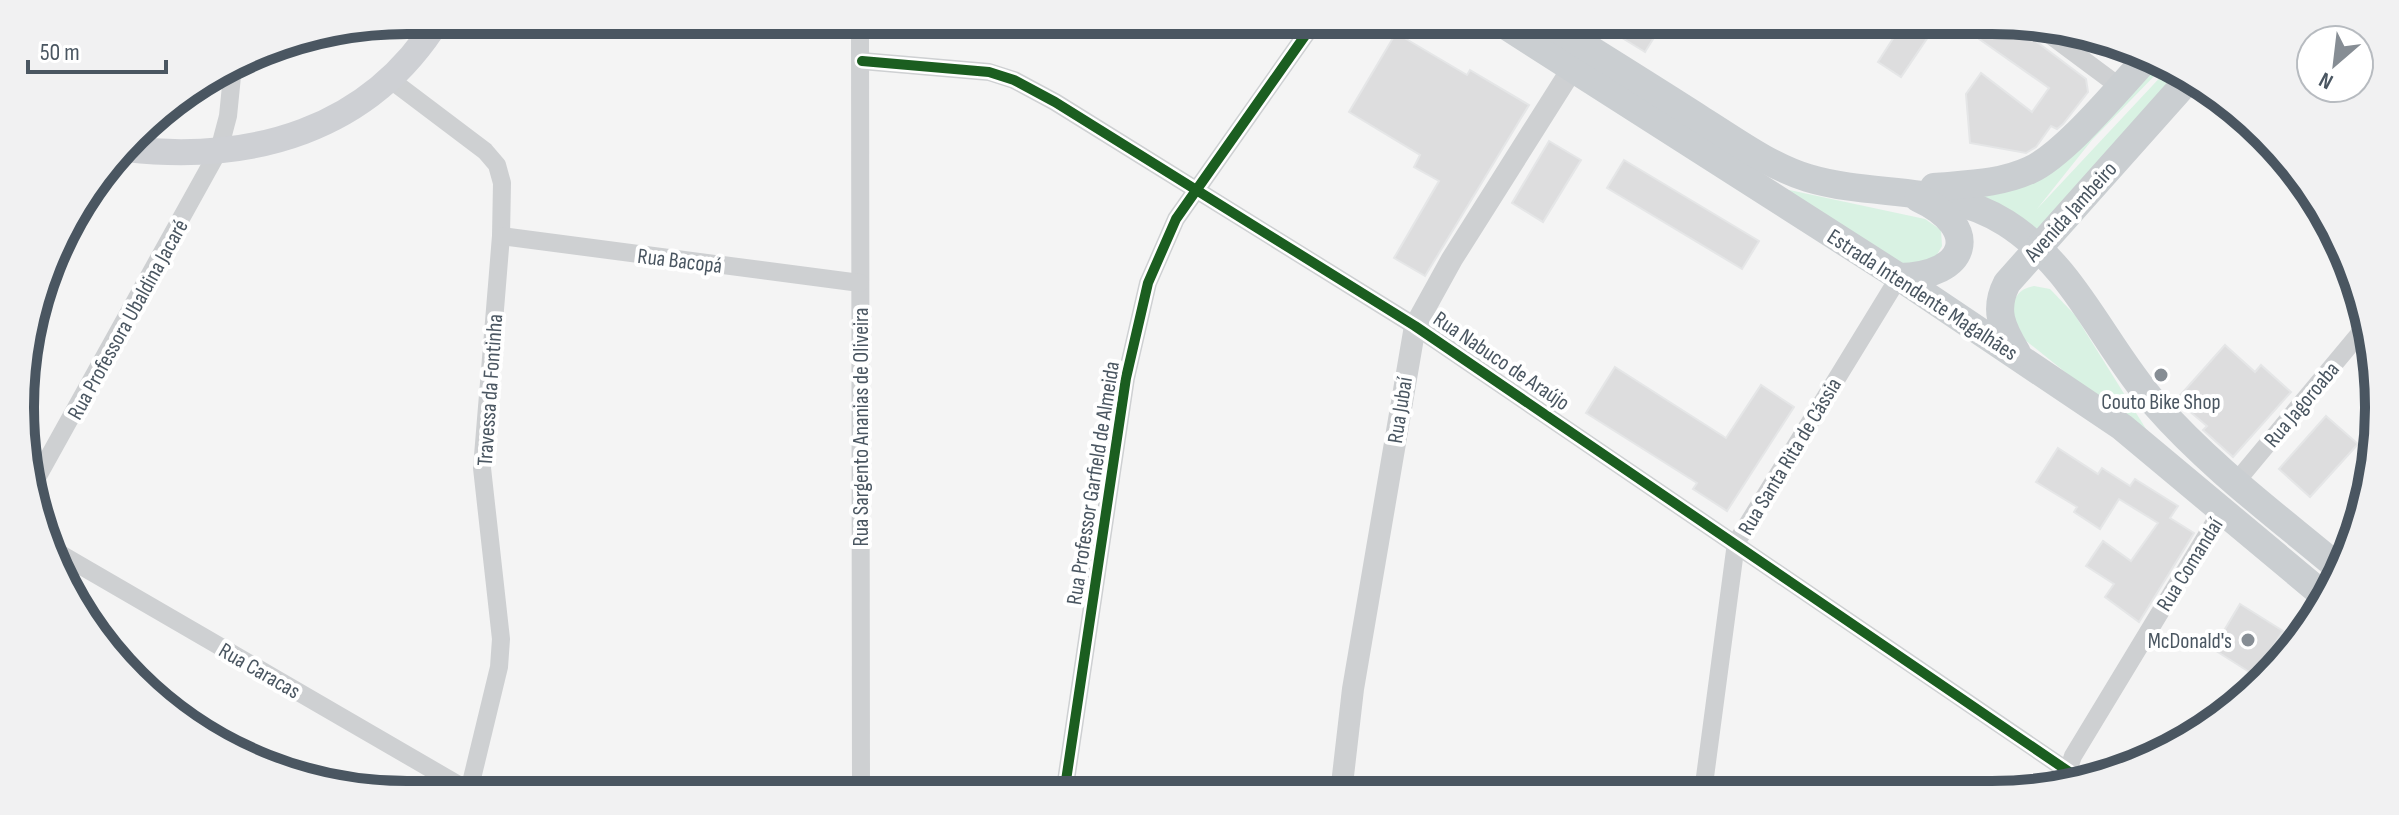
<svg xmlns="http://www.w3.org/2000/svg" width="2399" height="815" font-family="'Sofia Sans Condensed',sans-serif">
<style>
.green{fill:#d9f2e3}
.building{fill:#ddddde;stroke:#e5e6e7;stroke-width:2}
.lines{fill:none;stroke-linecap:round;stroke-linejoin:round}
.minor{stroke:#ced0d2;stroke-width:18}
.tertiary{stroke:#ced0d2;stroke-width:22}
.secondary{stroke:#ced0d4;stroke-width:26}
.primary{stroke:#caced1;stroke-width:28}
.cycleway-casing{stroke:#fff;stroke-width:15}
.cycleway{stroke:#1b5e20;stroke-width:10}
.poi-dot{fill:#868d94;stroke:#fff;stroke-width:3}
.labels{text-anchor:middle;stroke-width:8;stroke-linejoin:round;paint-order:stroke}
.street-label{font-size:22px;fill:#4a5661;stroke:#fff}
.poi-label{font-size:22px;fill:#4a5661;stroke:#fff}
.rim{fill:none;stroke:#4a5661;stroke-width:10}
</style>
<rect width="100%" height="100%" fill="#f4f4f4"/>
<g class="green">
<path d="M2150,62L2162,68L2092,140L2037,209L2167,70L2184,79L2043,233L1962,193L2002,189Z"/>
<path d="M1780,188L1925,219L1941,230L1942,246L1934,260L1915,266L1894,262Z"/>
<path d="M2034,286L2050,289L2075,315L2156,445L2025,340L2010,314C2014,299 2017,289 2034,286Z"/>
</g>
<g class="building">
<path d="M1593,20H1665L1645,52Z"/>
<path d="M1905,20L1930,34L1901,77L1878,62Z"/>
<path d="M1952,20L2012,23L2086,79L2088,92L2063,124L2057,129L2051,126L2036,147L2026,153L1970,143L1966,94L1981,73L2032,112L2049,88Z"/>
<path d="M1396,33L1467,75L1470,70L1529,105L1425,276L1394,258L1439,181L1414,167L1420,155L1349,112Z"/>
<path d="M1549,141L1581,160L1543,222L1512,203Z"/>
<path d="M1624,160L1759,241L1742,269L1607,188Z"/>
<path d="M2225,345L2255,372L2261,365L2291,392L2233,457L2203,430L2207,426L2176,400Z"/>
<path d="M1615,367L1726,438L1761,385L1794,407L1727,511L1693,489L1697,483L1586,413Z"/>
<path d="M2326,416L2358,444L2310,497L2279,469Z"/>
<path d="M2058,448L2098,474L2102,468L2130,486L2135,479L2178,506L2170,518L2194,533L2139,622L2105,597L2114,584L2086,566L2103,541L2131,561L2158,523L2119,499L2100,529L2074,512L2077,507L2036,482Z"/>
<path d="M2240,604L2283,631L2254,675L2213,649Z"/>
</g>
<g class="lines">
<g class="minor">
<path d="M860,20L861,794"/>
<path d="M2038,26L2120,87"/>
<path d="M862,61L989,72L1014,80L1055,102L1415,326L2081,780"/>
<path d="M391,80L485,151L497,165L502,183L501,236L482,468L501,639L499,667L468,795"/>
<path d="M501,236L860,283"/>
<path d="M2236,482L2365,327"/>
<path d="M32,487L219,150L228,116L233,66"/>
<path d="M52,549L469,791"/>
<path d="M2063,785L2073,756L2222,510"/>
<path d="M1703,792L1736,543L1899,277"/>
<path d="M1064,794L1126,378L1148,283L1176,219L1316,20"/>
</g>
<path class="tertiary" d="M1341,793L1353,689L1415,326L1452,259L1572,69"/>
<path class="secondary" d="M127,149C252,163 369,131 438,20"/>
<g class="primary">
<path d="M1497,20L1899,277L2122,427L2328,599"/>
<path d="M1543,20C1596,53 1649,86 1702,120C1736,141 1769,166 1808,178C1875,198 1945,184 2006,223C2074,266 2104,346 2155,404C2209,466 2278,517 2340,569"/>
<path d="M1934,187C1967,184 2000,184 2030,170C2065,154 2118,89 2145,60"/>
<path d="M1899,277C1968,276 1983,228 1918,198"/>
<path d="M2017,353C2002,328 1993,310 2007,283L2188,80"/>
</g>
<defs>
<g id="cycleway">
<path d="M862,61L989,72L1014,80L1055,102L1415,326L2081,780"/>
<path d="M1064,794L1126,378L1148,283L1176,219L1316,20"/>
</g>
</defs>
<use href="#cycleway" class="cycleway-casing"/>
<use href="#cycleway" class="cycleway"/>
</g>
<g class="poi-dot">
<circle cx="2161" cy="375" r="8"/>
<circle cx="2248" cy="640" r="8"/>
</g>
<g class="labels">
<g class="street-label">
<text transform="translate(2070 211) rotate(-48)" y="8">Avenida Jambeiro</text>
<text transform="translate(680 260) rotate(7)" y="8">Rua Bacopá</text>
<text transform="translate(1923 294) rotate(33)" y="8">Estrada Intendente Magalhães</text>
<text transform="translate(127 319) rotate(-61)" y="8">Rua Professora Ubaldina Jacaré</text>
<text transform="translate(1502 360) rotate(34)" y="8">Rua Nabuco de Araújo</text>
<text transform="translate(489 390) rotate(-86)" y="8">Travessa da Fontinha</text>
<text transform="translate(2301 404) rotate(-50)" y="8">Rua Jagoroaba</text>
<text transform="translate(1399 410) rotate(-81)" y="8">Rua Jubaí</text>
<text transform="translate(860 427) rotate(-90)" y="8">Rua Sargento Ananias de Oliveira</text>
<text transform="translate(1789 456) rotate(-59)" y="8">Rua Santa Rita de Cássia</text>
<text transform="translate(1092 483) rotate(-81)" y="8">Rua Professor Garfield de Almeida</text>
<text transform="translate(2189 564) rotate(-58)" y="8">Rua Comandaí</text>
<text transform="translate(260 670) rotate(30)" y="8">Rua Caracas</text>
</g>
<g class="poi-label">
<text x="2161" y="409">Couto Bike Shop</text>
<text x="2232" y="648" text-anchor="end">McDonald's</text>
</g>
</g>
<path d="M0 0H2399V815H0ZM407 34H1992A373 373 0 0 1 2365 407V408A373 373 0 0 1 1992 781H407A373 373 0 0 1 34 408V407A373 373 0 0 1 407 34Z" fill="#f1f1f2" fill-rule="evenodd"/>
<path class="rim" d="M407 34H1992A373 373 0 0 1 2365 407V408A373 373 0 0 1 1992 781H407A373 373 0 0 1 34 408V407A373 373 0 0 1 407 34Z"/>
<g transform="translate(2335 64) rotate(208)"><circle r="38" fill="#ffffff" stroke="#b7bbc0" stroke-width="2"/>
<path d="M0-6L14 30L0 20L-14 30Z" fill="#868d94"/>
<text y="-12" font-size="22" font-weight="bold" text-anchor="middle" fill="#4a5661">N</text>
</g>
<path d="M28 60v12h138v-12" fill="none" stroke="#4a5661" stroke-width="4"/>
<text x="40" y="60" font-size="24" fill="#4a5661" stroke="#ffffff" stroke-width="6" paint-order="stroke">50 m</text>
</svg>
